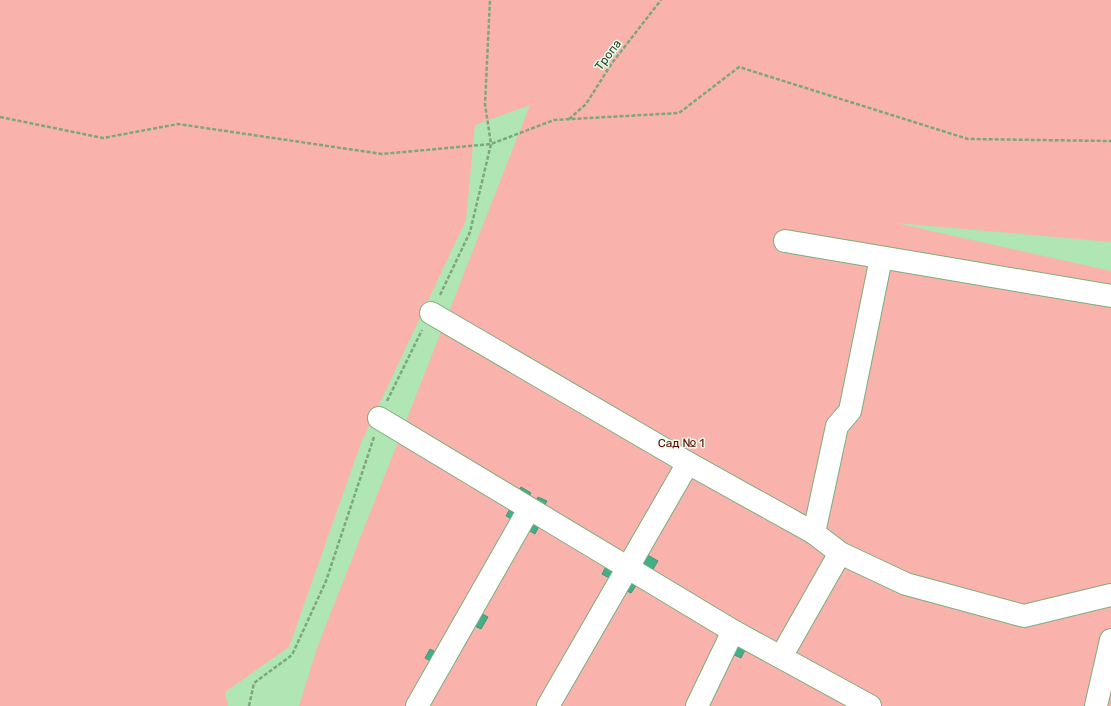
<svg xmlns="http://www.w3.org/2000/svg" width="1111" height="706" font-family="Rubik,sans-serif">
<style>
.green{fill:#f9b3ac}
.building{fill:#40b088;stroke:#469375}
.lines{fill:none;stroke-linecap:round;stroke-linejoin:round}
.minor-casing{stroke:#7bae7e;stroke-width:24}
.path{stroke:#7da680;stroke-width:2.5;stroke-dasharray:4 2;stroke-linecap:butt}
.minor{stroke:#fff;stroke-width:22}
.labels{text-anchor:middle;stroke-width:3;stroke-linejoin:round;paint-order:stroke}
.street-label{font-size:12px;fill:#2e432f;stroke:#e8fee9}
.park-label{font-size:12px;fill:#5e070b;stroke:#e8fee9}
</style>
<rect width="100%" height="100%" fill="#b0e6b3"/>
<path class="green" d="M0,0H1111V242L896,223L1111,271V706H299L317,648L530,105L475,125L466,220L361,443L289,647L225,692L228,706H0Z"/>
<g class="building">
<path d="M521,487L531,493L525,503L515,497Z"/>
<path d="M538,497L547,501L542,510L534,506Z"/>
<path d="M511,507L523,513L518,522L506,516Z"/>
<path d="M530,519L540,524L535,534L525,528Z"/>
<path d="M644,553L658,561L650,574L636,567Z"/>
<path d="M608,563L619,569L613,580L602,574Z"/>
<path d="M628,579L637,584L631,593L623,589Z"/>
<path d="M475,610L488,617L481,629L469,623Z"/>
<path d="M734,640L747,646L741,658L728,652Z"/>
<path d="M430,649L441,655L436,664L425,658Z"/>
</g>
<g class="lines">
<defs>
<g id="minor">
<path d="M785,241L1111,296"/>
<path d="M431,313L688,463L814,533L840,553L906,584L1024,616L1111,595"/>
<path d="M379,418L733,631L870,706"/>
<path d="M814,533L837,426L850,411L881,258"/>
<path d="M781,657L840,553"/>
<path d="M417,706L529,509"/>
<path d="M548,706L688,463"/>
<path d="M697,706L733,631"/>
<path d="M1096,706L1111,640"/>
</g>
</defs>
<use href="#minor" class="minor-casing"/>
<g class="path">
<path d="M0,117L103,138L178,124L382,154L491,144L554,120L679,113L739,67L968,139L1111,141"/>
<path d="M569,119L586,104L612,63L661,0"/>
<path d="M440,295L470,232L491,144L485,104L490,0"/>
<path d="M387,401L422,330"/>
<path d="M249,706L254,683L292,655L326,581L374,437"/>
</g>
<use href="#minor" class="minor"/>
</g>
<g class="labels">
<g class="street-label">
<text transform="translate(608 55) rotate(-53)" y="4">Тропа</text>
</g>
<g class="park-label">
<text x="681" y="447">Сад № 1</text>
</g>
</g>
</svg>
